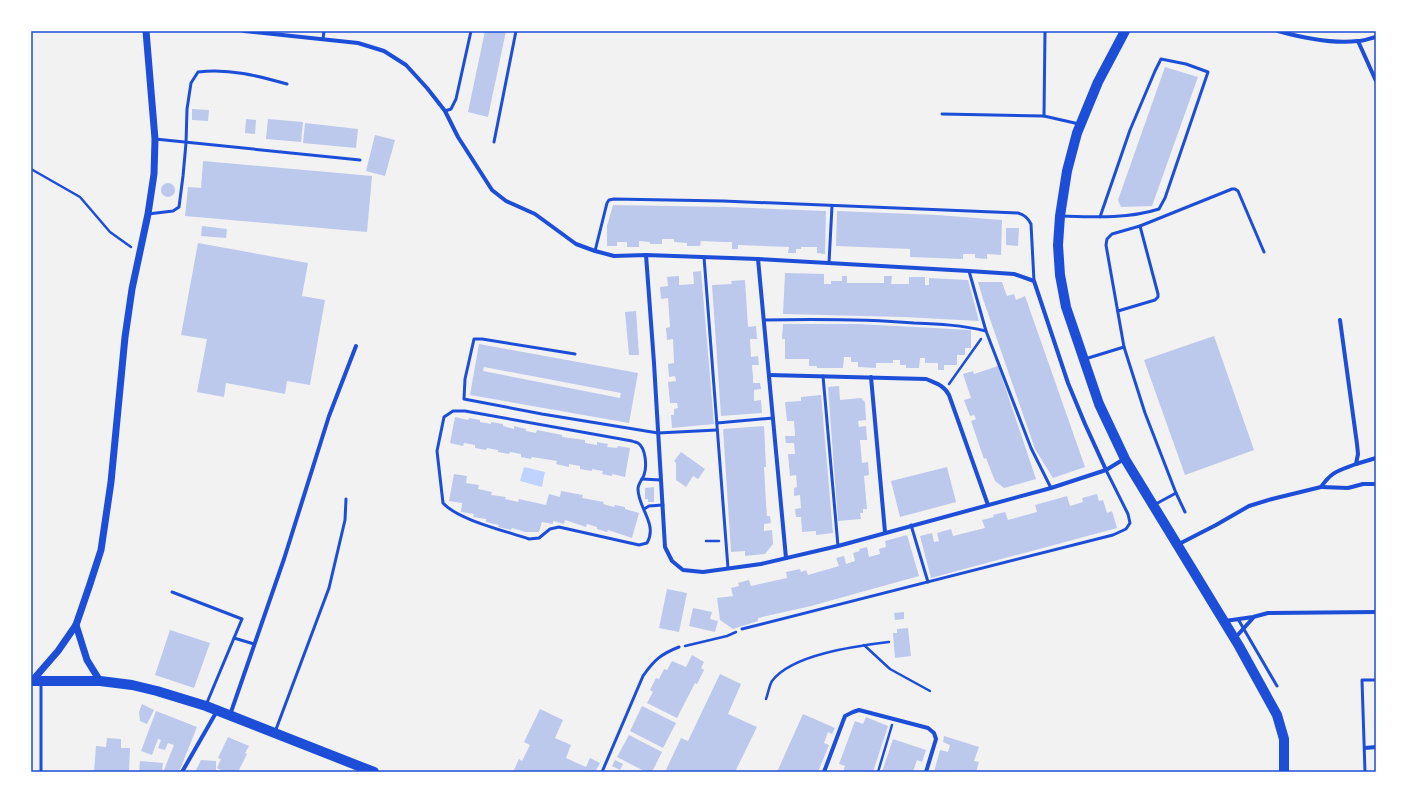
<svg xmlns="http://www.w3.org/2000/svg" width="1407" height="803" font-family="Arial,sans-serif">
<style>
.water{fill:#bfd3fe}
.building{fill:#bdc9ec;fill-rule:evenodd}
.lines{fill:none;stroke-linecap:round;stroke-linejoin:round}
.path{stroke:#1d4ed8;stroke-width:2.5}
.service{stroke:#1d4ed8;stroke-width:3}
.minor{stroke:#1d4ed8;stroke-width:4}
.tertiary{stroke:#1d4ed8;stroke-width:7}
.primary{stroke:#1d4ed8;stroke-width:10}
.neatline{fill:none;stroke:#1d4ed8;stroke-width:1.5}
</style>
<rect width="100%" height="100%" fill="#f2f2f2"/>
<path class="water" d="M524,467L545,472L542,487L520,481Z"/>
<g class="building">
<path d="M485,31H506L488,117L468,112Z"/>
<path d="M1165,67L1198,77L1152,206L1121,207L1118,200Z"/>
<path d="M192,109L209,110L208,121L192,120Z"/>
<path d="M246,119L256,120L255,134L245,133Z"/>
<path d="M268,119L303,122L301,142L266,139Z"/>
<path d="M305,123L358,129L356,148L303,143Z"/>
<path d="M375,135L395,140L385,176L366,171Z"/>
<path d="M203,161L372,176L367,232L185,216L188,187L201,188Z"/>
<circle cx="168" cy="190" r="7"/>
<path d="M613,205L726,207L826,211L825,254L817,253V247H801V249H796V253H788L789,247L738,245V249H732V242H725L701,241L700,246H687V243L674,242V239H662V244H650V242L639,241V247H627V242H617V246H607V226Z"/>
<path d="M837,211L937,215L1002,220L1001,255L987,254V259L975,258V254H963V259L910,257V249L836,246Z"/>
<path d="M202,226L227,229L226,238L201,236Z"/>
<path d="M1006,228H1019L1018,246L1006,245Z"/>
<path d="M198,243L308,263L302,296L325,300L310,385L287,381L285,394L226,383L224,397L197,392L207,339L181,335Z"/>
<path d="M701,271L714,424L672,428L671,415H674V409L678,408L677,403H670L668,382L676,381L675,376L669,377L668,364L674,363L673,339L667,340L666,328L670,327L668,298L661,299L660,287L668,286L667,277L679,276V285L694,284L693,272Z"/>
<path d="M785,273L824,274V284H831V281H842V276H847V283H884V276H892L891,284H909V277H925V285H929V278L968,280L979,321L904,317L783,314Z"/>
<path d="M745,280L748,327L756,326L757,339H750L751,357L758,356L759,365H752L753,376V383H760L761,389L754,390V401L761,400L762,413L721,416L712,285L732,284L731,281Z"/>
<path d="M978,282H1002L1007,296L1014,294L1016,300L1025,296L1085,467L1053,478L1035,449L983,299Z"/>
<path d="M636,311L639,355H629L625,312Z"/>
<path d="M783,324H858L971,330V348H965V355H957V365H944V370H938V363H925V358H920L919,368H906V365H900V360H893V363H876V368L858,367V362H851V357H844L843,368H817V366H809V359H785V339H782Z"/>
<path d="M1214,336L1254,450L1185,475L1144,360Z"/>
<path d="M479,344L638,373L629,423L470,395ZM484,367L621,393L620,398L483,371Z"/>
<path d="M998,366L1036,479L1004,488L995,481L986,458L984,459L971,421L976,419L974,415L970,416L964,400L971,398L963,374L973,371L974,374Z"/>
<path d="M839,386L840,400L861,398L865,402L866,420L858,421L859,427L866,426L867,440H860L862,463L868,462L869,475L864,476L867,509H863V513H860L861,519L838,521L828,387Z"/>
<path d="M821,395L833,533L816,535V531L802,532L801,517H796L795,509L801,508L800,495L794,496V488L797,487L796,475L790,476L788,454H795L794,443H786L785,436H795L794,421H787L785,402L801,401V397Z"/>
<path d="M455,417L468,420L469,418L480,420V422L491,424V422L503,424V426L514,429V426L526,429V431L536,433L537,430L562,435V437L585,440V443L597,445V442L608,444L607,447L617,448L618,446L630,448L625,477L612,474V476L602,474L603,471L592,469V471L580,469V466L569,464V467L556,464L557,461L532,457L531,459L521,457V454L510,452L509,454L498,452V450L487,448L486,450L475,448V445L464,443L463,446L450,443Z"/>
<path d="M764,426L766,467H764L766,503L767,516H770L771,523L764,524V531L772,530L773,544L765,554L745,556V551L731,552L723,429Z"/>
<path d="M681,452L705,469L698,479L693,476L686,487L676,480V463L674,461Z"/>
<path d="M947,467L956,502L900,517L891,481Z"/>
<path d="M454,474L467,476L466,483L479,485L478,489L492,492L491,495L506,497L505,499L518,502L519,499L546,505L549,494L560,497L561,491L583,495L582,498L604,502L603,504L614,507L615,505L625,507V509L639,513L632,538L608,530L607,532L597,529V527L587,524L586,527L565,520L564,524L553,521V524L542,522L539,532H525L512,528L511,530L498,527L499,525L486,522V519L473,517L474,514L461,512L462,503L449,501Z"/>
<path d="M654,487V502H648V499H645V488Z"/>
<path d="M1097,494L1099,501L1103,500L1107,513L1112,511L1117,528L931,578L920,536L932,533L934,542L939,541L937,533L951,529L953,536L985,528L982,520L994,517L993,515L1005,512L1008,520L1037,512L1035,505L1067,496L1070,506L1083,502L1082,498Z"/>
<path d="M907,535L919,576L811,606L758,618V621L733,629L720,620L717,598L733,596L731,588L739,586L738,583L749,580L751,586L787,578L786,572L800,569L801,572L806,570L808,575L839,566L836,558L844,556L846,564L855,561L853,553L860,551L859,549L867,547L869,557L880,554L879,549L886,547L885,541Z"/>
<path d="M667,589L687,593L679,632L659,628Z"/>
<path d="M693,608L712,612L710,619L718,621L715,632L689,626Z"/>
<path d="M904,612V619L895,620L894,613Z"/>
<path d="M908,628L911,656L895,658L893,633H897V629Z"/>
<path d="M170,630L210,643L194,688L155,675Z"/>
<path d="M692,655L704,662L701,668L704,670L697,684L695,683L677,718L647,703L653,692L650,690L656,678L659,679L664,669L667,670L672,661L686,667Z"/>
<path d="M720,674L741,684L728,714L757,727L735,772H665L681,738L688,741Z"/>
<path d="M142,704L154,710L147,724L140,721L139,712Z"/>
<path d="M642,706L676,723L663,748L630,731Z"/>
<path d="M540,709L563,720L555,738L571,745L566,758L586,767L590,758L600,763L595,772H513L519,759L522,761L530,745L524,742Z"/>
<path d="M156,711L197,727L179,772H169L164,770L174,745L168,743L165,750L158,748L161,740L158,739L152,755L141,751Z"/>
<path d="M803,714L835,728L832,734L828,732L824,743L829,745L818,772H777Z"/>
<path d="M866,717L888,726L873,772H843L845,766L839,764L855,721L863,724Z"/>
<path d="M629,735L662,752L652,772H646L617,757Z"/>
<path d="M944,736L979,747L974,761L979,762L976,772H934L940,750L948,752L950,745L943,742Z"/>
<path d="M228,737L249,746L245,753L247,754L238,772H221L222,771L217,768L221,759L218,758Z"/>
<path d="M107,738L121,739V748H130L129,772H94L96,746L106,747Z"/>
<path d="M893,739L926,750L922,762L917,760L913,772H882Z"/>
<path d="M201,760L216,761V772H195Z"/>
<path d="M615,760L623,764L620,770L612,766Z"/>
<path d="M140,761L163,763L162,772H139Z"/>
</g>
<g class="lines">
<g class="path">
<path d="M31,169L80,197L110,232L131,247"/>
<path d="M949,384L981,339"/>
<path d="M706,541H719"/>
<path d="M864,645L890,669L930,691"/>
<path d="M685,646L727,636L736,632"/>
<path d="M766,699C768,694 769,686 772,681C792,654 857,646 889,642"/>
<path d="M878,772L892,725"/>
</g>
<g class="service">
<path d="M323,39L324,31"/>
<path d="M445,111L451,109L456,99L471,31"/>
<path d="M942,114L1044,116L1079,124"/>
<path d="M1044,116L1045,31"/>
<path d="M155,139L360,160"/>
<path d="M494,142L516,31"/>
<path d="M148,214L173,211L179,207L183,176L186,143L187,109L191,83L198,72C229,68 258,76 287,84"/>
<path d="M1061,216C1093,217 1128,219 1159,209L1165,198L1208,72L1186,64L1161,59L1155,71L1130,130L1100,217"/>
<path d="M595,251L607,203L609,200L614,199L723,201L1018,213C1025,215 1028,218 1031,224L1034,281"/>
<path d="M704,257L728,568"/>
<path d="M829,263L832,206"/>
<path d="M969,271L986,331L1031,448L1051,488"/>
<path d="M1118,311L1155,300L1158,297V294L1140,226"/>
<path d="M764,320C814,319 864,319 914,323C938,324 962,325 986,331"/>
<path d="M575,354L482,339H474L465,379L464,399L542,414L658,433L717,430"/>
<path d="M1085,359L1124,347"/>
<path d="M823,376L838,546"/>
<path d="M453,411H465L632,441C634,442 636,442 638,443C646,448 647,467 644,475C642,480 638,484 638,489C638,508 658,524 647,543L639,545L559,527L550,529L539,538L529,539C506,531 458,520 443,503L437,451L444,417Z"/>
<path d="M717,423L773,418"/>
<path d="M642,479L661,480"/>
<path d="M1176,493L1185,512"/>
<path d="M1154,505L1176,493L1145,413L1124,347L1106,245L1107,239L1112,234L1140,226L1232,189H1235L1238,191L1264,252"/>
<path d="M644,509L649,506L663,505"/>
<path d="M911,525L928,582"/>
<path d="M172,592L242,619L206,705"/>
<path d="M1238,619L1277,686"/>
<path d="M742,629L1113,535L1126,529L1130,523L1128,514L1106,470"/>
<path d="M234,638L254,644"/>
<path d="M41,682V772"/>
<path d="M275,732L329,588L345,520L346,499"/>
<path d="M602,772L643,676C654,660 661,654 679,647"/>
<path d="M1365,772L1362,680H1376"/>
</g>
<g class="minor">
<path d="M244,31L358,43L384,51L406,65L427,88L445,111L458,137L492,190L506,201L535,214L576,244L595,251L614,256L646,255L758,259L969,271L1014,274L1034,281L1068,383L1085,424L1106,470"/>
<path d="M1278,31C1303,38 1331,44 1358,41C1364,41 1370,38 1376,37"/>
<path d="M1358,41L1376,81"/>
<path d="M646,255L654,363L665,547L672,561L683,570L703,572L761,564L838,546L1051,488L1106,470L1124,459"/>
<path d="M758,259L786,558"/>
<path d="M769,375L926,379C935,383 944,385 949,395L988,505"/>
<path d="M871,377L885,532"/>
<path d="M1356,464L1376,458"/>
<path d="M1321,487L1348,488L1363,484H1376"/>
<path d="M1177,545L1216,525L1249,506L1272,499L1321,487C1332,471 1338,471 1356,464L1358,454L1357,444L1340,320"/>
<path d="M1225,621L1253,617L1268,613L1376,612"/>
<path d="M1235,638L1253,618"/>
<path d="M230,715L284,559L329,416L356,346"/>
<path d="M1365,748L1376,747"/>
<path d="M182,772L217,711"/>
<path d="M824,772L845,716L853,712L859,710L928,728L934,733L936,739L926,772"/>
</g>
<g class="tertiary">
<path d="M76,625L87,660L100,681"/>
<path d="M32,681L58,651L76,625L90,584L101,550L111,482L125,337L132,289L148,214L154,174L155,139L146,31"/>
</g>
<g class="primary">
<path d="M1125,31L1098,82L1077,133L1067,171L1060,216L1058,245L1060,275L1066,307L1099,404L1125,459L1239,646L1277,715L1284,739V772"/>
<path d="M31,681H100L132,685L157,691L206,706L374,772"/>
</g>
</g>
<rect width="1407" height="803" fill="none" stroke="#ffffff" stroke-width="64"/>
<rect x="32" y="32" width="1343" height="739" class="neatline"/>
</svg>
